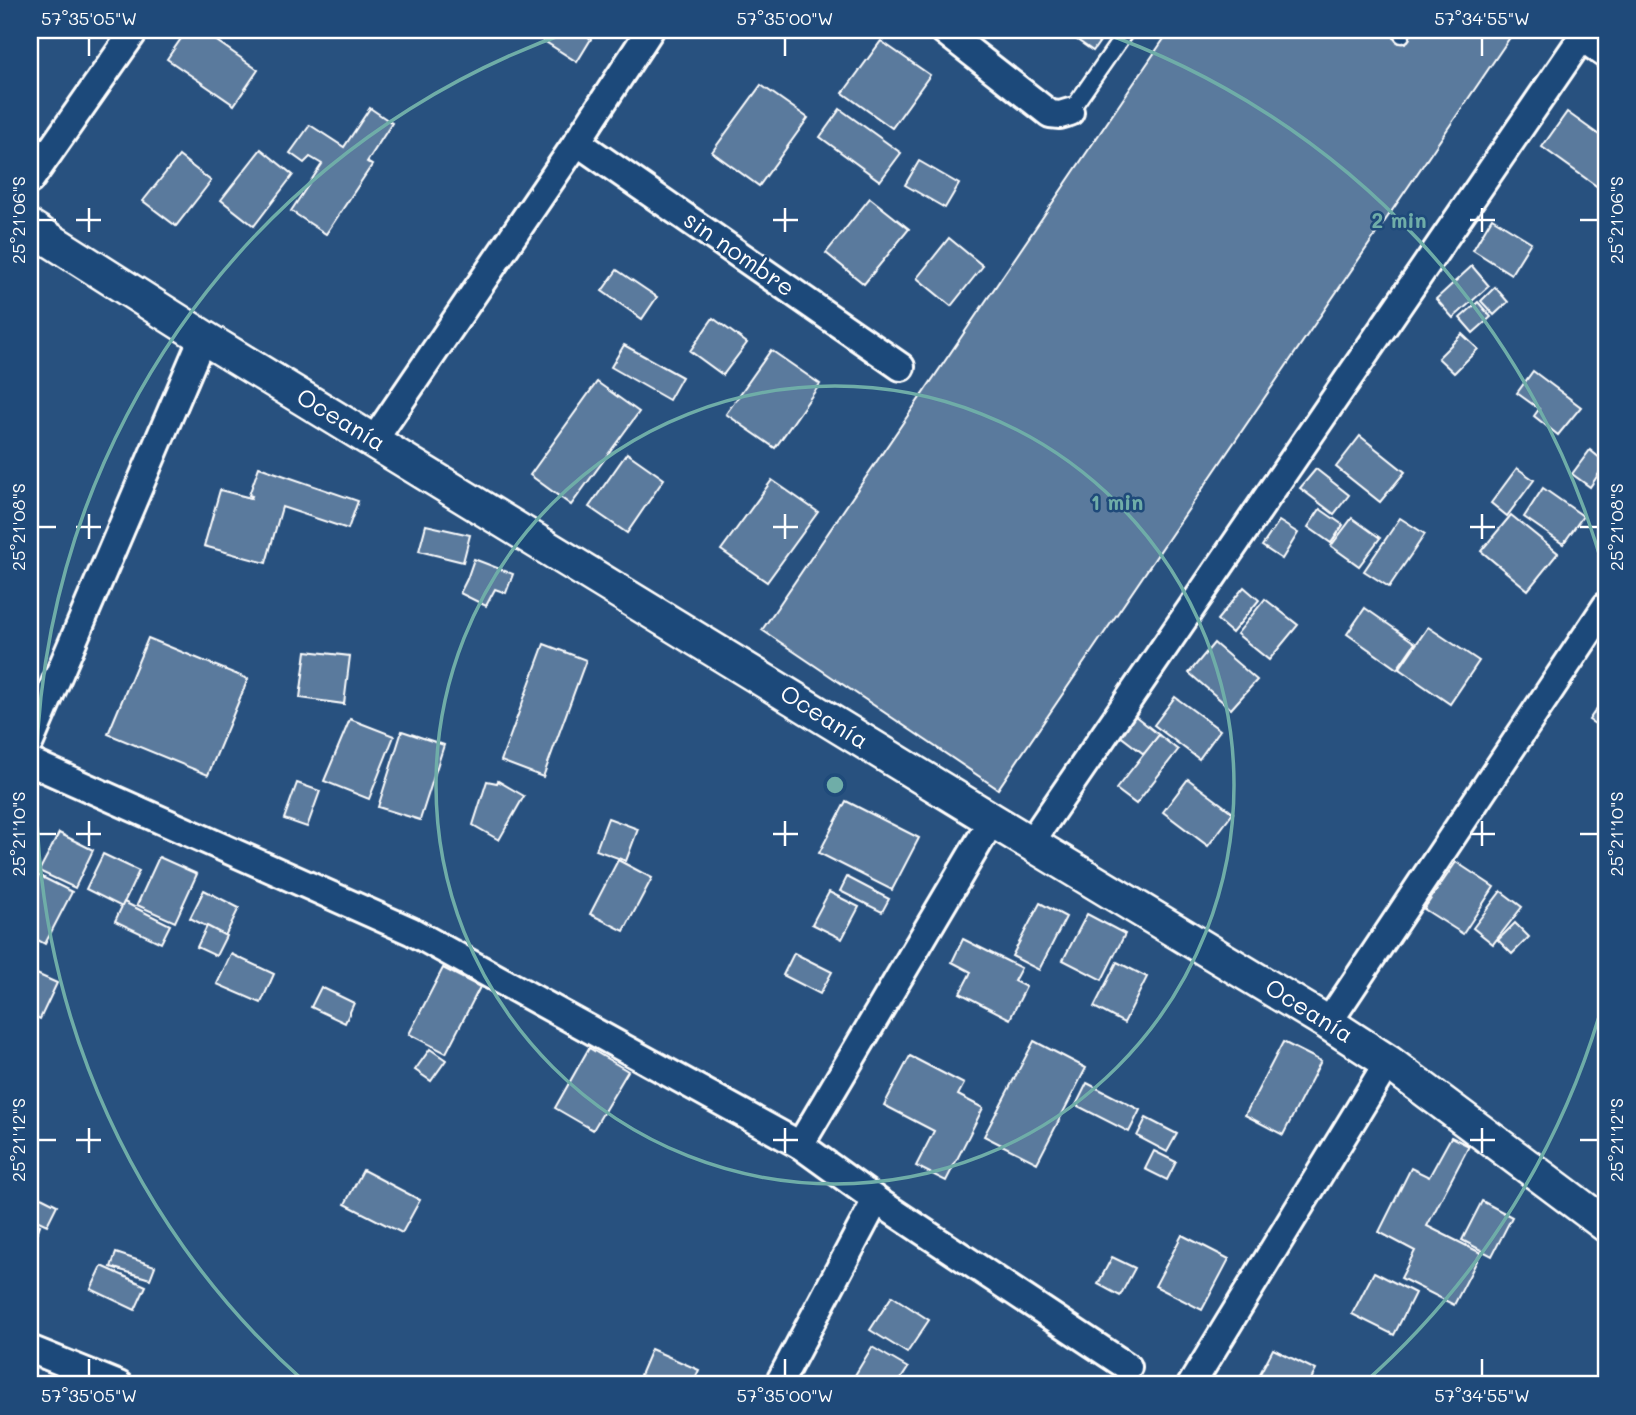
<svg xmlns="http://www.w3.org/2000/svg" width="1636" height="1415" font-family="Mali,sans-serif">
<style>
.building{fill:#5a7a9d;stroke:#fff;stroke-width:2}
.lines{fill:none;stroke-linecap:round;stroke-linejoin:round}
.service-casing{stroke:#fff;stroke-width:19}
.minor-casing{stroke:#fff;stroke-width:32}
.tertiary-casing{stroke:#fff;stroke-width:38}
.service{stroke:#1f4a7a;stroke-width:14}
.minor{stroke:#1f4a7a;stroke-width:26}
.tertiary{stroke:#1f4a7a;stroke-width:33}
.ticks{fill:none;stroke:#fff;stroke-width:2.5}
.ring{fill:none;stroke:#6fada8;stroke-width:3.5}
.labels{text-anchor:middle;stroke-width:5;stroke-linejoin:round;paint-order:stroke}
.street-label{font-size:24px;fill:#fff;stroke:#1f4a7a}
.centre{fill:#6fada8;stroke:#1f4a7a;stroke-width:3.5}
.ring-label{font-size:21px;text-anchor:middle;font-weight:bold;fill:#6fada8;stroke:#1f4a7a;stroke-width:5;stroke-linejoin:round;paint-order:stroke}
.neatline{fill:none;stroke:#fff;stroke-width:2.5}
.ticks-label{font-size:18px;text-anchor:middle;fill:#fff}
</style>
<rect width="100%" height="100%" fill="#28517f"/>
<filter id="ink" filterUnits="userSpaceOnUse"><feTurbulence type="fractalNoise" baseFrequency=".0143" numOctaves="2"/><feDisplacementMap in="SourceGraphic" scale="14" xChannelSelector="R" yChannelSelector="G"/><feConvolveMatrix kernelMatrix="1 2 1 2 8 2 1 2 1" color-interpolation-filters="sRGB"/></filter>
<g filter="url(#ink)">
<g class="building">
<path d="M187,30H201L258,70L234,105L167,59Z"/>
<path d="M527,30H576L591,39L577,62Z"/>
<path d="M1063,30H1108L1093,51Z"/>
<path d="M1170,30H1515L998,789L762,630Z"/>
<path d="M881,41L930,75L892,128L843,93Z"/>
<path d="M761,85L808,118L759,186L712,152Z"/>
<path d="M370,108L392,123L367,162L372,165L326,234L291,211L322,164L310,157L304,163L290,153L310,125L344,147Z"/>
<path d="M840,109L901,153L880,181L820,137Z"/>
<path d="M1567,112L1606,140V184L1602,190L1542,147Z"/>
<path d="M261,149L293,175L254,226L221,200Z"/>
<path d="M179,156L211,181L176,226L143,201Z"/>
<path d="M919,161L959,184L945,208L905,185Z"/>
<path d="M870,198L909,229L864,284L826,253Z"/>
<path d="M1492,218L1531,242L1511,274L1473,250Z"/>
<path d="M949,238L983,266L951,306L917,278Z"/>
<path d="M1472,266L1489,286L1453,318L1436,299Z"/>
<path d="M617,270L657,297L642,319L602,291Z"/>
<path d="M1495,287L1508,302L1494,315L1481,301Z"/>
<path d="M1478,302L1491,317L1473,333L1460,318Z"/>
<path d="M713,318L747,343L723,375L690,351Z"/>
<path d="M1462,334L1478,349L1454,373L1438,358Z"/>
<path d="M624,345L682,377L669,400L611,367Z"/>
<path d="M771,350L820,384L775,448L726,414Z"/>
<path d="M1533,371L1581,407L1558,435L1534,416L1539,409L1517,393Z"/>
<path d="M597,382L639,412L571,505L530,475Z"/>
<path d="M1360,436L1405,472L1380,502L1336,467Z"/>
<path d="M1590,450L1606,463L1590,487L1572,474Z"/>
<path d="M627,453L664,479L627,533L589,507Z"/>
<path d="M259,467L358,501L348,529L282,507L266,563L204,546L220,490L251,498L252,496L249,495Z"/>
<path d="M1517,468L1534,480L1507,516L1491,503Z"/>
<path d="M1316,469L1349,495L1334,514L1300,488Z"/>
<path d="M772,480L818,512L767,582L721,550Z"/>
<path d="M1543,488L1583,516L1563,544L1524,517Z"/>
<path d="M1320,509L1343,525L1331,543L1308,527Z"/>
<path d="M1511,515L1558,553L1528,590L1481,551Z"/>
<path d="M1352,518L1380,538L1359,566L1331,546Z"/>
<path d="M1400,518L1425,534L1389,587L1364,571Z"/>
<path d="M1279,521L1298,533L1282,559L1262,546Z"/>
<path d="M426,525L470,535L463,562L419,551Z"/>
<path d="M474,559L513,574L506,593L495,589L486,606L460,593L467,579Z"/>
<path d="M1244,587L1259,600L1232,633L1217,620Z"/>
<path d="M1265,599L1298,625L1269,660L1237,634Z"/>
<path d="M1365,608L1415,643L1397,669L1347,634Z"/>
<path d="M1428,627L1479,661L1450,704L1399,669Z"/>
<path d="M148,638L248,679L208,775L108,734Z"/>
<path d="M1214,643L1257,680L1231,709L1189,673Z"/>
<path d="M544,644L586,660L543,777L501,761Z"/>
<path d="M306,651L350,656L344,704L300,698Z"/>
<path d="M1606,695V731L1589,720Z"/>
<path d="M1175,697L1220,730L1199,759L1154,725Z"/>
<path d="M1134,715L1159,735L1144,754L1119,735Z"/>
<path d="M350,719L394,736L369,799L324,781Z"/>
<path d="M402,731L444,745L420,820L378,807Z"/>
<path d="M1159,735L1178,750L1136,804L1116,789Z"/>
<path d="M1188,779L1233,813L1208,846L1163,812Z"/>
<path d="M487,781L497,783L498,781L524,796L499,840L473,825Z"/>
<path d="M297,783L320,791L307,827L284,819Z"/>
<path d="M846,801L919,838L892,890L819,853Z"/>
<path d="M608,818L638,829L626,861L596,850Z"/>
<path d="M59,833L93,850L75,888L39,871Z"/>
<path d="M103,854L139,871L122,907L86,889Z"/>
<path d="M159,857L197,874L175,922L137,905Z"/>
<path d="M618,860L652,878L624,931L590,914Z"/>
<path d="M1456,862L1494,887L1463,934L1424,909Z"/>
<path d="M30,871L72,892L45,944L30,936Z"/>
<path d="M847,877L889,899L882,912L840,891Z"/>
<path d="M204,890L239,908L225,936L190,918Z"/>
<path d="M1501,891L1522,907L1493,944L1473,928Z"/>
<path d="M829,892L859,907L842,939L812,924Z"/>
<path d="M124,902L170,925L161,943L115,921Z"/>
<path d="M1040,903L1066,917L1039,970L1012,956Z"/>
<path d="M1087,914L1125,934L1102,980L1063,960Z"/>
<path d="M1515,923L1529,937L1512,954L1498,940Z"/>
<path d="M207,926L226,936L216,956L197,947Z"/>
<path d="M963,939L1021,968L1014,981L1026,987L1010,1019L960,993L971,972L952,962Z"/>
<path d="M794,953L832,972L820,994L783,975Z"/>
<path d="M231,954L274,974L261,1003L217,984Z"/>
<path d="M1117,962L1147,977L1124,1023L1094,1007Z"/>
<path d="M443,968L480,987L446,1053L409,1034Z"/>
<path d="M30,971L57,983L40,1019L30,1014Z"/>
<path d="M321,987L354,1003L345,1023L311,1007Z"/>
<path d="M1034,1041L1086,1068L1037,1163L984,1136Z"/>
<path d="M1283,1042L1321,1061L1283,1135L1245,1115Z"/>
<path d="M589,1048L628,1071L593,1130L555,1108Z"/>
<path d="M430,1049L446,1060L431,1081L415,1070Z"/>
<path d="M910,1056L964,1084L958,1095L983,1108L946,1181L916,1166L934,1131L884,1105Z"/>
<path d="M1087,1083L1140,1110L1129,1132L1076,1105Z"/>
<path d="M1146,1118L1177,1134L1167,1152L1137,1136Z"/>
<path d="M1451,1137L1469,1146L1427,1226L1481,1253L1454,1305L1401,1278L1415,1251L1379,1232L1411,1168L1429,1177Z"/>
<path d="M1154,1151L1176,1162L1167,1180L1145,1169Z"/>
<path d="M363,1170L420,1200L402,1233L345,1204Z"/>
<path d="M39,1196L57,1205L47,1225L30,1217Z"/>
<path d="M1482,1201L1512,1217L1492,1256L1462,1240Z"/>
<path d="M30,1221L40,1225L30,1252Z"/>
<path d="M1182,1235L1229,1259L1202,1310L1155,1286Z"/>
<path d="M116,1253L155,1266L150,1279L111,1267Z"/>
<path d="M1112,1257L1135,1268L1120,1296L1098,1284Z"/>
<path d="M102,1266L146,1286L135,1310L91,1289Z"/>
<path d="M1374,1272L1415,1293L1394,1335L1352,1314Z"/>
<path d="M892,1296L929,1320L907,1353L870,1330Z"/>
<path d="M872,1347L908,1368L897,1385H849Z"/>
<path d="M651,1349L699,1370L692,1385H662L640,1375Z"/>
<path d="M1273,1349L1316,1370L1308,1385H1254Z"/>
</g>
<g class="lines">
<defs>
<g id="service">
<path d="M1402,30V35"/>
<path d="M1070,112L1127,30"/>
</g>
<g id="minor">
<path d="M943,30L1050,114L1060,115L1070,112"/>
<path d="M1582,38L1606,55"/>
<path d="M577,142L901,367"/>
<path d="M30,180L135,30"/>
<path d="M374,440L577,142L650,30"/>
<path d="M30,742L203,337"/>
<path d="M30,762L411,931L800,1145L876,1200L1128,1367"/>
<path d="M1031,842L1587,30"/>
<path d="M1328,1023L1606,606"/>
<path d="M800,1145L992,820"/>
<path d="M30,1349L119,1385"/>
<path d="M778,1385L876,1200"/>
<path d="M1191,1385L1388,1062"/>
</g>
<path id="tertiary" d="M30,227L203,337L992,820L1328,1023L1388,1062L1606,1225"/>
</defs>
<use href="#service" class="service-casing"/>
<use href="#minor" class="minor-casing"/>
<use href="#tertiary" class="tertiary-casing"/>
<use href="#service" class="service"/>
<use href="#minor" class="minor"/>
<use href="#tertiary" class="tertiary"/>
</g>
</g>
<path class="ticks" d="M89,38V56M785,38V56M1482,38V56M89,208V232M785,208V232M1482,208V232M38,220H56M76,220H101M773,220H798M1470,220H1495M1580,220H1598M89,514V539M785,514V539M1482,514V539M38,527H56M76,527H101M773,527H798M1470,527H1495M1580,527H1598M89,821V846M785,821V846M1482,821V846M38,834H56M76,834H101M773,834H798M1470,834H1495M1580,834H1598M89,1128V1153M785,1128V1153M1482,1128V1153M38,1140H56M76,1140H101M773,1140H798M1470,1140H1495M1580,1140H1598M89,1359V1376M785,1359V1376M1482,1359V1376"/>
<g class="ring">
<circle cx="835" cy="785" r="399"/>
<path d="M1606 992A798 798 0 0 1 1364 1383M306 1383A798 798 0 0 1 575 30M1095 30A798 798 0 0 1 1606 578"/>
</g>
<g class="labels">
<g class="street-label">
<text transform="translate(739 254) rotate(35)" y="8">sin nombre</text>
<text transform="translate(341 420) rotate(31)" y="8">Oceanía</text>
<text transform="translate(824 717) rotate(32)" y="8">Oceanía</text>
<text transform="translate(1309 1011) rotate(32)" y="8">Oceanía</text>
</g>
</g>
<circle cx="835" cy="785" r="10" class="centre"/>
<g class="ring-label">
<text x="1399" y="228">2 min</text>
<text x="1117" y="510">1 min</text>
</g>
<rect width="1636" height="1415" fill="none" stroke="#1f4a7a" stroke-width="77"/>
<rect x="38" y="38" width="1560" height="1338" class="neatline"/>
<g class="ticks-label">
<text x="89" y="25">57°35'05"W</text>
<text x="785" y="25">57°35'00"W</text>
<text x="1482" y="25">57°34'55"W</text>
<text transform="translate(19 220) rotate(-90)" y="6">25°21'06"S</text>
<text transform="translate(1617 220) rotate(-90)" y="6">25°21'06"S</text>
<text transform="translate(19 527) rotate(-90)" y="6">25°21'08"S</text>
<text transform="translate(1617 527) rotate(-90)" y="6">25°21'08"S</text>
<text transform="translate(19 834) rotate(-90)" y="6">25°21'10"S</text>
<text transform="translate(1617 834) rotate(-90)" y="6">25°21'10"S</text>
<text transform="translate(19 1140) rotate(-90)" y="6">25°21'12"S</text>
<text transform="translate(1617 1140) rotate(-90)" y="6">25°21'12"S</text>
<text x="89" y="1402">57°35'05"W</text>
<text x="785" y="1402">57°35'00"W</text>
<text x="1482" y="1402">57°34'55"W</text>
</g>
</svg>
